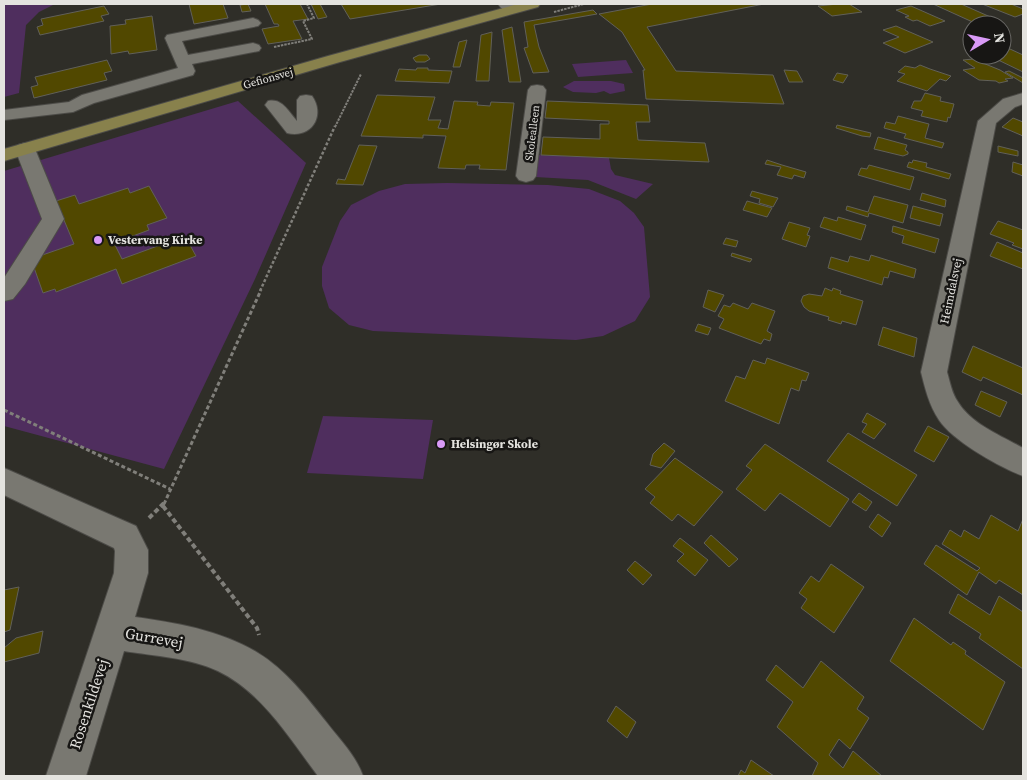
<svg xmlns="http://www.w3.org/2000/svg" width="1027" height="780" font-family="'Source Serif 4',serif">
<style>
.green{fill:#4f2e5e}
.building{fill:#514800;stroke:#616059}
.lines{fill:none;stroke-linecap:round;stroke-linejoin:round}
.minor-casing{stroke:#4c4b47;stroke-width:2}
.major-casing{stroke:#4c4b47;stroke-width:2}
.path-far3{stroke:#807f7a;stroke-width:2;stroke-dasharray:2.5 1;stroke-linecap:butt}
.path-far2{stroke:#807f7a;stroke-width:2.5;stroke-dasharray:3 2;stroke-linecap:butt}
.path-far1{stroke:#807f7a;stroke-width:3;stroke-dasharray:4 2.5;stroke-linecap:butt}
.path{stroke:#807f7a;stroke-width:4;stroke-dasharray:5 3;stroke-linecap:butt}
.minor{fill:#797871;fill-rule:evenodd}
.major{fill:#88814c;fill-rule:evenodd}
.poi-dot{fill:#d99af7;stroke:#171614;stroke-width:2}
.labels{text-anchor:middle;stroke-width:5;stroke-linejoin:round;paint-order:stroke}
.far-street-label{font-size:11px;fill:#e4e3df;stroke:#171614}
.poi-label{font-size:12px;font-weight:bold;fill:#e4e3df;stroke:#171614;text-anchor:start}
.street-label{font-size:12px;fill:#e4e3df;stroke:#171614}
.near-street-label{font-size:15px;fill:#e4e3df;stroke:#171614}
</style>
<rect width="100%" height="100%" fill="#2f2e28"/>
<g class="green">
<path d="M4,4H55L39,12L26,25L19,93L4,97Z"/>
<path d="M626,60L633,73L578,77L572,64Z"/>
<path d="M574,81H611L624,84L625,91L610,94L604,91L596,93L573,92L563,87Z"/>
<path d="M238,101L306,163L255,279L164,469L4,426V171Z"/>
<path d="M538,155L609,158L611,169L615,175L653,184L636,199L588,180L535,177Z"/>
<path d="M447,183L548,185L589,189L620,201L634,213L644,227L650,297L635,321L603,336L576,340L373,331L349,325L329,308L322,286V267L340,221L351,205L379,191L405,184Z"/>
<path d="M323,416L433,420L423,479L307,473Z"/>
</g>
<g class="building">
<path d="M189,4H223L228,18L194,24Z"/>
<path d="M248,4L251,11L242,12L240,5Z"/>
<path d="M265,4H300L308,19L293,21L302,39L268,44L262,29L279,26L278,24H274Z"/>
<path d="M311,4H320L327,17L318,19Z"/>
<path d="M341,4H441L350,19Z"/>
<path d="M652,4H764L647,27L676,71L773,75L784,104L646,99L643,70H645L622,32L599,14Z"/>
<path d="M838,4H849L862,12L832,16L818,6Z"/>
<path d="M933,4H961L995,19L977,24Z"/>
<path d="M982,4H1011L1023,9V14L1015,17Z"/>
<path d="M104,6L109,14L101,16L104,21L40,35L37,27L43,25L41,19Z"/>
<path d="M911,6L945,21L930,26L917,20L913,21L905,17L909,16L896,10Z"/>
<path d="M593,10L597,14L534,25L539,47L549,72L533,73L524,48L528,47L524,22Z"/>
<path d="M152,16L157,50L129,54L128,51L111,54L110,26L126,24L125,20Z"/>
<path d="M896,26L933,42L905,53L883,43L899,37L883,30Z"/>
<path d="M512,27L521,82H509L502,30Z"/>
<path d="M492,32L489,81H476L481,35Z"/>
<path d="M467,40L460,67H453L459,42Z"/>
<path d="M1010,49L1023,55V72L992,57L1008,52L1005,51Z"/>
<path d="M419,55H427L430,59L425,62H416L413,58Z"/>
<path d="M973,59L1000,70L1013,78L1005,79L1008,81L999,83L996,81L979,80L963,70L975,68L963,60Z"/>
<path d="M107,60L112,71L104,73L107,80L34,98L31,87L38,85L35,77Z"/>
<path d="M920,65L930,69L951,76L946,81L940,79L927,91L897,81L905,74L898,72L905,66L915,68Z"/>
<path d="M417,68H428V70L452,71L449,83L395,81L399,69L416,70Z"/>
<path d="M784,70L797,71L803,82H789Z"/>
<path d="M1009,71L1023,78V83L1005,72Z"/>
<path d="M837,73L848,75L843,83L833,80Z"/>
<path d="M925,93L941,97L940,101L954,104L950,118L948,117L947,122L921,116L923,111L911,108L914,101H921Z"/>
<path d="M377,95L435,97L428,120H441L438,128L448,129L454,101L478,102L477,105L490,106L491,102L514,103L506,170L479,169L480,165H466L465,169L438,168L446,136L423,135V138L361,136Z"/>
<path d="M547,101L648,105L650,122H636L638,140L705,143L709,162L541,155L543,137L600,139V124H609V121L545,118Z"/>
<path d="M898,116L929,124L925,138L944,143L942,148L904,138L906,134L884,128L886,122L895,124Z"/>
<path d="M1013,118L1023,122V136L1002,127Z"/>
<path d="M837,125L871,133L870,137L862,136L836,128Z"/>
<path d="M878,137L907,145L905,150L908,152V154L903,156L874,149Z"/>
<path d="M359,145L377,146L363,185L336,184L338,179L345,180Z"/>
<path d="M998,146L1018,151V156L998,152Z"/>
<path d="M767,160L782,165L806,172L804,178L794,175L792,179L777,175L781,167L765,164Z"/>
<path d="M913,160L927,163L926,167L951,174L949,179L907,167L909,162L912,163Z"/>
<path d="M1013,162L1023,165V176L1012,172Z"/>
<path d="M869,165L914,177L910,190L858,175L861,168L867,169Z"/>
<path d="M149,186L167,218L147,225L149,230L114,243L122,259L185,236L196,256L122,284L116,269L56,292L55,289L43,293L31,259L74,244L56,201L75,195L79,204L128,188L130,193Z"/>
<path d="M752,191L778,198L773,207L759,203L760,199L750,196Z"/>
<path d="M922,193L946,200L945,207L920,200Z"/>
<path d="M874,196L908,205L903,223L869,213L868,217L846,210L847,206L868,212Z"/>
<path d="M747,201L772,208L767,217L743,210Z"/>
<path d="M913,206L943,214L940,226L910,218Z"/>
<path d="M824,217L837,221L838,217L866,225L861,240L820,227Z"/>
<path d="M998,221L1023,230V249L1012,245L1014,243L990,234Z"/>
<path d="M789,222L810,228L807,235L810,236L806,247L782,239Z"/>
<path d="M893,226L939,239L935,253L902,243L904,236L892,232Z"/>
<path d="M726,238L738,241L736,247L723,244Z"/>
<path d="M997,242L1023,253V269L990,256Z"/>
<path d="M732,253L752,259L750,262L731,256Z"/>
<path d="M871,255L916,269L914,278L890,271L888,278L884,277L882,285L828,268L831,257L848,262L850,256L869,261Z"/>
<path d="M825,288L832,291L833,288L841,291L840,294L863,301L856,325L842,321L841,324L828,320L829,317L809,311L804,307L801,301L803,296L809,294L822,296Z"/>
<path d="M708,290L724,295L715,312L703,307Z"/>
<path d="M733,303L748,309L752,303L775,311L767,331L772,334L770,341L764,339L761,344L719,328L724,319L718,316L724,305L730,307Z"/>
<path d="M698,324L711,328L708,335L695,331Z"/>
<path d="M883,327L917,338L914,357L878,345Z"/>
<path d="M973,346L1023,368V395L983,377L981,381L962,372Z"/>
<path d="M767,358L809,373L806,381L802,380L799,391L791,388L779,424L725,401L736,376L745,379L753,360L765,364Z"/>
<path d="M981,391L1007,402L1000,417L975,405Z"/>
<path d="M867,413L886,424L874,439L862,432L867,424L862,422Z"/>
<path d="M928,426L949,437L934,462L914,451Z"/>
<path d="M848,433L917,475L897,506L827,461Z"/>
<path d="M664,443L675,451L661,468L650,465L653,454Z"/>
<path d="M765,444L849,499L830,527L780,493L765,511L736,489L752,470L746,466Z"/>
<path d="M675,458L723,492L694,526L678,514L672,521L650,503L655,497L645,489Z"/>
<path d="M859,493L872,502L866,511L852,502Z"/>
<path d="M878,514L891,523L882,537L869,527Z"/>
<path d="M991,515L1018,531L1023,519V595L999,580L996,584L979,572L967,595L924,564L936,545L977,571L980,568L942,544L950,530L961,537L964,530L979,539Z"/>
<path d="M711,535L738,559L729,567L704,543Z"/>
<path d="M680,538L708,560L695,576L677,561L684,554L673,546Z"/>
<path d="M635,561L652,575L643,585L627,570Z"/>
<path d="M831,564L864,587L834,633L801,608L807,599L799,593L811,576L819,582Z"/>
<path d="M19,587L10,630L4,632V590Z"/>
<path d="M958,594L990,615L999,596L1023,612V669L979,638L981,634L949,613Z"/>
<path d="M914,618L951,645L953,642L966,651L965,654L1005,682L983,730L890,661Z"/>
<path d="M43,631L39,653L4,662V646V648L16,638Z"/>
<path d="M821,661L864,697L857,709L869,718L850,749L839,739L829,755L843,768L853,751L882,776H812L818,763L777,727L793,702L766,680L776,665L803,688Z"/>
<path d="M616,706L636,722L627,738L607,721Z"/>
<path d="M751,760L774,776H738L741,770L745,773Z"/>
</g>
<g class="lines">
<defs>
<g id="minor">
<path d="M498,4H514L518,9L516,12C508,14 503,11 498,4Z"/>
<path d="M253,18L258,20L261,23L258,26L182,41L188,55L253,43L259,45L261,48L259,51L192,64L195,71L193,75L94,103L73,112L4,120V110L69,102L82,95L178,68L165,38L167,35Z"/>
<path d="M537,85L543,86L546,90L536,176L533,180L526,182L519,180L516,176L528,90L531,86Z"/>
<path d="M1023,93V104L1015,107L996,123L947,372C950,382 952,394 958,402C971,424 1002,436 1023,448V476C999,467 953,441 939,420C929,405 925,388 921,372L978,121L1003,99Z"/>
<path d="M306,95L312,96C326,116 311,139 287,133L265,105L268,101C282,98 288,111 297,121V100L300,96Z"/>
<path d="M25,143L32,145L35,149L64,219L25,284L13,299L4,301V278L42,219L15,149L18,145Z"/>
<path d="M4,468L136,526L148,550V573L135,617C176,623 221,630 258,653C286,670 307,698 327,723C340,740 356,756 363,776H318C290,739 262,692 218,671C190,658 155,656 124,651L86,776H46L114,573L115,551L114,548L4,495Z"/>
</g>
<path id="major" d="M518,4H540L538,7L340,62L4,161V149L328,56Z"/>
</defs>
<use href="#minor" class="minor-casing"/>
<use href="#major" class="major-casing"/>
<g class="path-far3">
<path d="M554,12L584,4"/>
<path d="M274,47L312,39L303,21L314,18L307,4"/>
<path d="M335,127L361,74"/>
</g>
<path class="path-far2" d="M260,291L335,126"/>
<g class="path-far1">
<path d="M4,410L170,489"/>
<path d="M164,504L261,290"/>
</g>
<g class="path">
<path d="M163,506L257,628L259,635"/>
<path d="M149,518L164,503"/>
</g>
<use href="#minor" class="minor"/>
<use href="#major" class="major"/>
</g>
<g class="poi-dot">
<circle cx="98" cy="240" r="5"/>
<circle cx="441" cy="444" r="5"/>
</g>
<g class="labels">
<g class="far-street-label">
<text transform="translate(268 78) rotate(-16)" y="4">Gefionsvej</text>
<text transform="translate(532 133) rotate(-83)" y="4">Skolealleen</text>
</g>
<g class="poi-label">
<text x="108" y="244">Vestervang Kirke</text>
<text x="451" y="448">Helsingør Skole</text>
</g>
<g class="street-label">
<text transform="translate(951 291) rotate(-78)" y="4">Heimdalsvej</text>
</g>
<g class="near-street-label">
<text transform="translate(154 638) rotate(10)" y="5">Gurrevej</text>
<text transform="translate(89 704) rotate(-72)" y="5">Rosenkildevej</text>
</g>
</g>
<rect width="1027" height="780" fill="none" stroke="#e4e3df" stroke-width="10"/>
<g transform="translate(987 40) rotate(81)"><circle r="24" fill="#171614" stroke="#696865"/>
<path d="M0-4L9 19L0 12L-9 19Z" fill="#d99af7"/>
<text y="-8" font-size="14" font-weight="bold" text-anchor="middle" fill="#e4e3df">N</text>
</g>
</svg>
